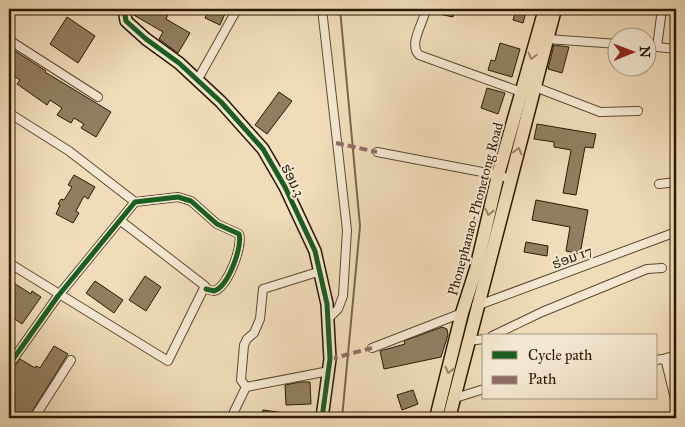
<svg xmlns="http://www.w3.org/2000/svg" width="685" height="427" font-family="'IM FELL Great Primer','Noto Sans Lao',serif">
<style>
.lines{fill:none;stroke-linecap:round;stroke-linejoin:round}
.stream{stroke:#796549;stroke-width:2}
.building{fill:#917e60;stroke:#2b1800}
.street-casing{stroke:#5c492e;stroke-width:10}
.secondary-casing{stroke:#2b1800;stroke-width:14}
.primary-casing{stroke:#2b1800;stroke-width:15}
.street{stroke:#f5e8d2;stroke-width:8}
.secondary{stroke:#f5e8d2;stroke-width:11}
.primary{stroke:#f0dcb9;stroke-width:12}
.quiet{stroke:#8d6e63;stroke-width:4;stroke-dasharray:8 4;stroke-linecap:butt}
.cycleway-casing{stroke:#f5e8d2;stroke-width:8}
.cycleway{stroke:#1b5e20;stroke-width:5}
.oneway{stroke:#978466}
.labels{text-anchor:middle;stroke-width:4;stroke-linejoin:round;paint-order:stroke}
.street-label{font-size:14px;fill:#2b1800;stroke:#f5e8d2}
</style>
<rect width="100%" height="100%" fill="#f0dcb9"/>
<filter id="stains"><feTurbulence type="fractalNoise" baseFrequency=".004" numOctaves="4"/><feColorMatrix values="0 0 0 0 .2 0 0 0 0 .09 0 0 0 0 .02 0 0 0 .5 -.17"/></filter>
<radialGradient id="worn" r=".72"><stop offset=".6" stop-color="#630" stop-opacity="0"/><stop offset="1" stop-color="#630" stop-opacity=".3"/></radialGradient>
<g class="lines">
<path class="stream" d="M340,9L360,226L342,418"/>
</g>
<g class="building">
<path d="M132,9H163L169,12L166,19L190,33L178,53L159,39L163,32L132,14Z"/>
<path d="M209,9H227L220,25L205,18Z"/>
<path d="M440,9H455L453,17L439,14Z"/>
<path d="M516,9H527L523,23L513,20Z"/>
<path d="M67,17L95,36L78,63L50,44Z"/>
<path d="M500,43L520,49L512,77L488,70L491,60L495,61Z"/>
<path d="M554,45L569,47L562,73L548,69Z"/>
<path d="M9,47L46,71L45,72L111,112L96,137L81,128L84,124L74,118L71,123L57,115L62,108L50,100L47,105L17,84L20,80L9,73Z"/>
<path d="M487,88L505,93L498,114L481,108Z"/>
<path d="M279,92L292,101L267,134L255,125Z"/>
<path d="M537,124L596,134L593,148L585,147L576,195L563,193L571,150L554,147V142L534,139Z"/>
<path d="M74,175L95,187L88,199L84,196L76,211L79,213L73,223L56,214L60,205L58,204L61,199L64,200L72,187L68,185Z"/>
<path d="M536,200L588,210L580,254L566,251L570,227L532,220Z"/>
<path d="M526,242L548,246L547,256L524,252Z"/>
<path d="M145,276L161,287L146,311L129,300Z"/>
<path d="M9,280L31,294L32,291L41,297L22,324L9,315Z"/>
<path d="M95,281L123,300L114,313L86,293Z"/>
<path d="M442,327L447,329L448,335L441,357L384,369L380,351L405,344L404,341Z"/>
<path d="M54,346L68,354L28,418H9V374L20,359L35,368L36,366L40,368Z"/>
<path d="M300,382H310L311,404L286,405L285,385Z"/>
<path d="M413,390L418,404L402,410L397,395Z"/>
<path d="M263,410L298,415V418H261Z"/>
</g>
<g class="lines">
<defs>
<g id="street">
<path d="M322,9L347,230L343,296L338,309L329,318"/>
<path d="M426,9C424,22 408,44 419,55L524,93"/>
<path d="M548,39L618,44"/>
<path d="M9,40L98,97"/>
<path d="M648,46L676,49"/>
<path d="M657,47L662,9"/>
<path d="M198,79L236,11"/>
<path d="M535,87L600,112L638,111"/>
<path d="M9,113L69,151L135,202"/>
<path d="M377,152L498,175L510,179"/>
<path d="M659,184L676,182"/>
<path d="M9,263L168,361L205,286L121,221"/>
<path d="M476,306L676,232"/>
<path d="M492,336L542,312L647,269L662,268"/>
<path d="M468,341L484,339"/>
<path d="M372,348L462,313"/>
<path d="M663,359L676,355"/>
<path d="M656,360L663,359L666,362L676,403"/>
<path d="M9,365L58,296L135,202L178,197L191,201L217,224L239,234C243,246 228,287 214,291L206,289"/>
<path d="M246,387L329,371"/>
<path d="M452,399L484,389"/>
<path d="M34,418L71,360"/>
<path d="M231,418L246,387L241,380L244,345L247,339L254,333L260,319L263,289L321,271"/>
</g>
<path id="secondary" d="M124,9L126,21L146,39L179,63L221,102L263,149L285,187L315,251L327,304L330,359L322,418"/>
<g id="primary">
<path d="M436,418L462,313L476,269L498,175L545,9"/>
<path d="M449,418L555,9"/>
</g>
</defs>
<use href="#street" class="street-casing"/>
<use href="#secondary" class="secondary-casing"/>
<use href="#primary" class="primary-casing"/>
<use href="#street" class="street"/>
<use href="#secondary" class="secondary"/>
<use href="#primary" class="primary"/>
<g class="quiet">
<path d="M336,143L377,152"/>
<path d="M330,359L372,348"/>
</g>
<defs>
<g id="cycleway">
<path d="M124,9L126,21L146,39L179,63L221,102L263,149L285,187L315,251L327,304L330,359L322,418"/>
<path d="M9,365L58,296L135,202L178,197L191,201L217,224L239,234C243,246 228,287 214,291L206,289"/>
</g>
</defs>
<use href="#cycleway" class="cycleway-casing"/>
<use href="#cycleway" class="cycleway"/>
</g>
<defs><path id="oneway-chevron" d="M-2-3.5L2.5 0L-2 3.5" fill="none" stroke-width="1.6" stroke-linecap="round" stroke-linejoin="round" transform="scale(1.25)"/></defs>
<g class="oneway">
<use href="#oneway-chevron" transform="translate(532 56) rotate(105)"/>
<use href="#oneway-chevron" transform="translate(518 151) rotate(-75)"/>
<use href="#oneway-chevron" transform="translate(489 212) rotate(103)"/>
<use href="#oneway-chevron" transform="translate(449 370) rotate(104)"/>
</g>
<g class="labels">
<g class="street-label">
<text transform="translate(293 180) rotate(63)" y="5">ຮ່ອມ 3</text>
<text transform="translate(475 209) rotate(-75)" y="5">Phonephanao-Phonetong Road</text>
<text transform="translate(572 257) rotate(-21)" y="5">ຮ່ອມ 17</text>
</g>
</g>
<rect width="685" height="427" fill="none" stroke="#f0dcb9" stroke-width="30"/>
<rect x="10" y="10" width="665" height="407" fill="none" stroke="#2b1800" stroke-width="2.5"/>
<rect x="15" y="15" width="655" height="397" fill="none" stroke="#2b1800"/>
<rect x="482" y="334" width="175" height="65" fill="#f5e8d2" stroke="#a4957e"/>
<rect x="492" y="351" width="25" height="8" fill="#1b5e20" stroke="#a4957e"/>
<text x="528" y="360" font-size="15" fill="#2b1800">Cycle path</text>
<rect x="492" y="376" width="25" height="8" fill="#8d6e63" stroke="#a4957e"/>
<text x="528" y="384" font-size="15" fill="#2b1800">Path</text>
<g transform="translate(632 52) rotate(89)"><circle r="24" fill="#f5e8d2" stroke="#a4957e"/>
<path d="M0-4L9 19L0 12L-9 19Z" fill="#8f2418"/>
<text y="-8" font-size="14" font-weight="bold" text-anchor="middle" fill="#2b1800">N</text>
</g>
<rect width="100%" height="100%" filter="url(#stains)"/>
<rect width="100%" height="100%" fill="url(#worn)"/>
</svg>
